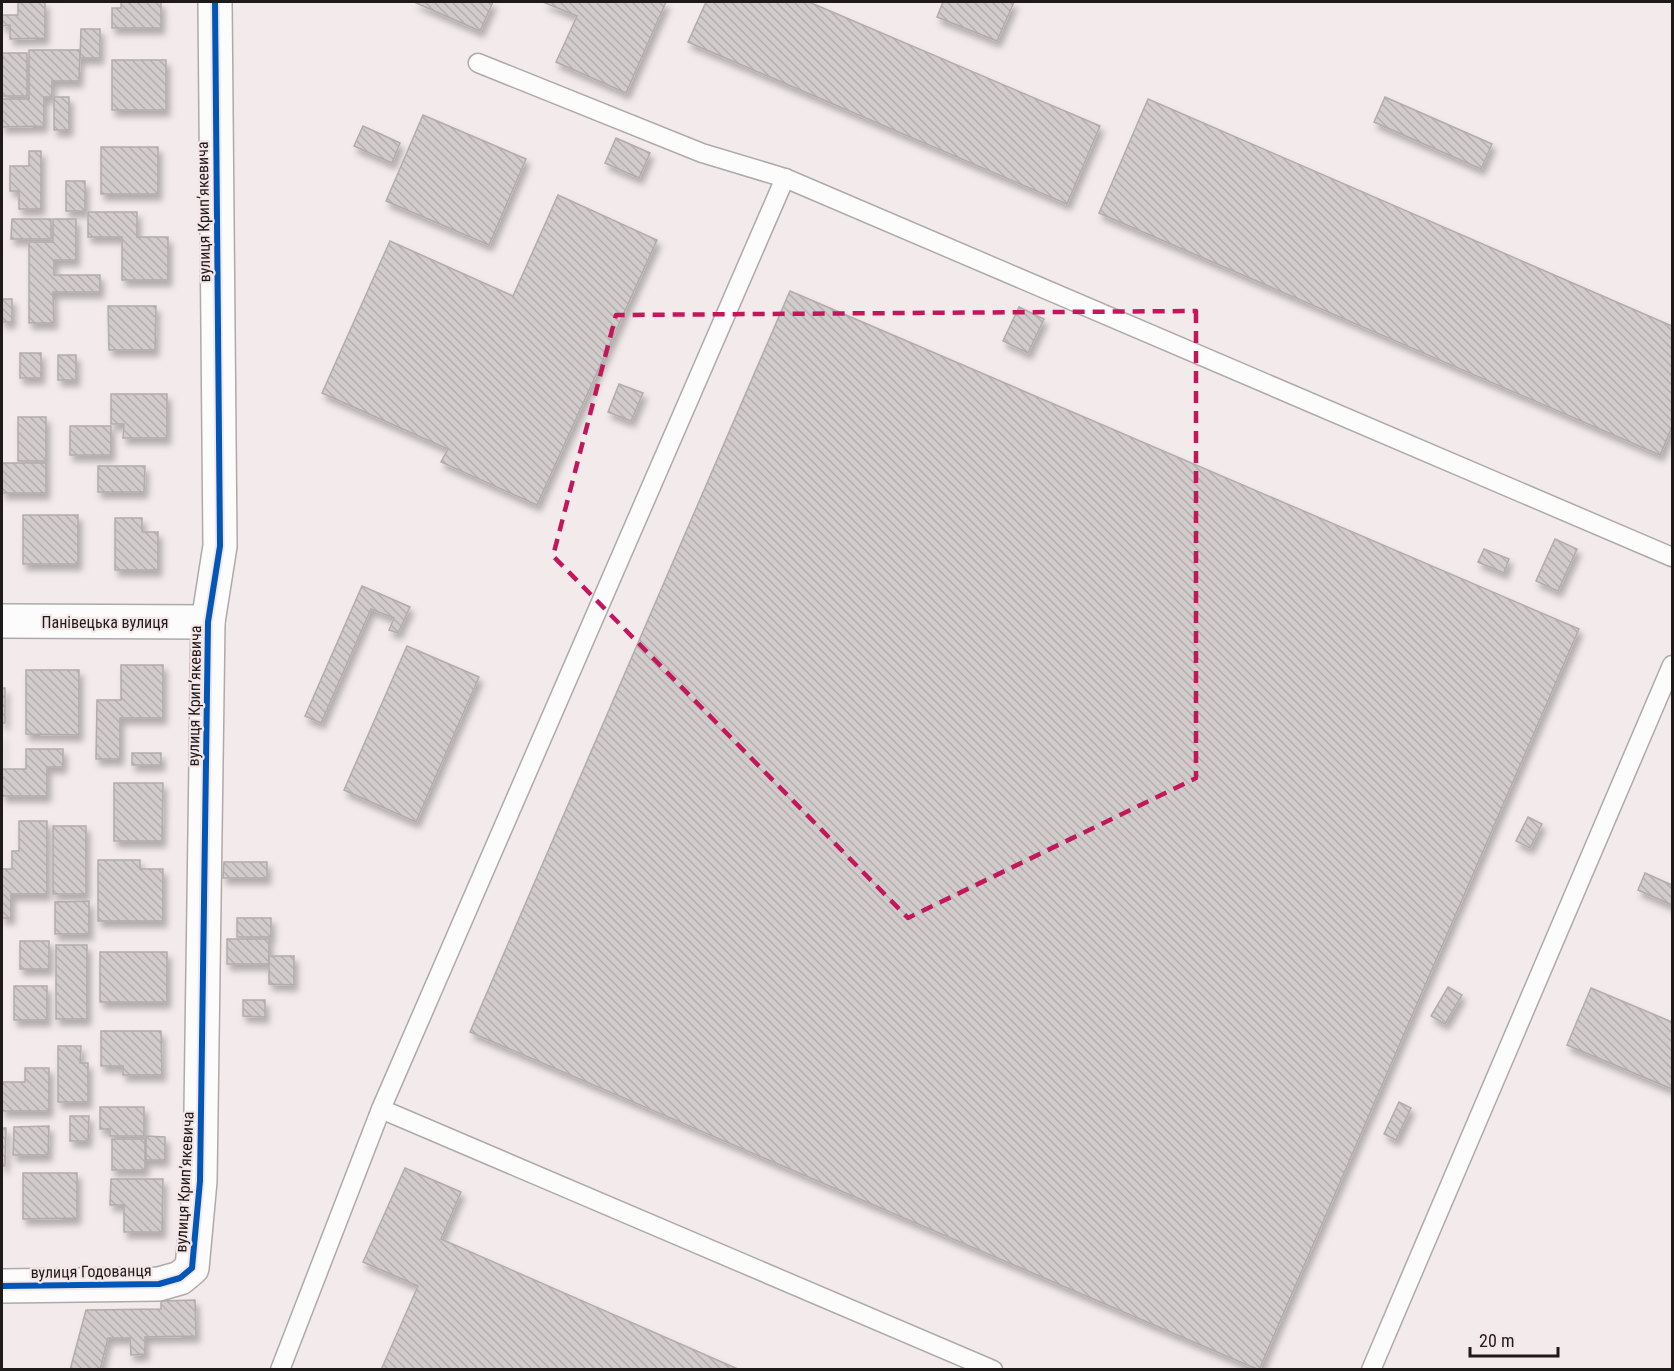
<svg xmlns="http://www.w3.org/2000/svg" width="1674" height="1371" font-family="'Roboto Condensed',sans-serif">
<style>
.building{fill:url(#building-back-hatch);stroke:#b2acac;stroke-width:1.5;filter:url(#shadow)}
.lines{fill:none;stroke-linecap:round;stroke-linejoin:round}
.service-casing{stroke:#afa9aa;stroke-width:21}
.minor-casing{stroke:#afa9aa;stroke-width:36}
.service{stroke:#fdfcfc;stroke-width:18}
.minor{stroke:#fdfcfc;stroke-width:33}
.cycleway-casing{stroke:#f5e7e8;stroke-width:10}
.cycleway{stroke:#0057b8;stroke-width:6}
.marked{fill:none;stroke:#c2185b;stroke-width:4.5;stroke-dasharray:12 8;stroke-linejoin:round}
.labels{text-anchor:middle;stroke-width:4.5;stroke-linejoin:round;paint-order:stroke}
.street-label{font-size:16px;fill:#1f1a1a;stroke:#f5e7e8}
</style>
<defs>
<pattern id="building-back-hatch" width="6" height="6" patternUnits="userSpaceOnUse" patternTransform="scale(1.5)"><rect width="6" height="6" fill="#d1cbcc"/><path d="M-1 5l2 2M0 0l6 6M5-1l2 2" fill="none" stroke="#b3aeaf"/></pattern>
<filter id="shadow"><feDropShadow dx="3.5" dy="6" stdDeviation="3" flood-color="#0004"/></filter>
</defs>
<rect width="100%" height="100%" fill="#f2eaeb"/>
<g class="building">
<path d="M18,2H45V38L10,39V25L2,26V15H18Z"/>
<path d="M121,2H161V28H112V8H121Z"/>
<path d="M414,2H493L480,31Z"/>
<path d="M543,2H666L626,93L556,62L577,16Z"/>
<path d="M706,2H809L1100,126L1067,204L688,42Z"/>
<path d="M943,2H1014L997,41L937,17Z"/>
<path d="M81,29H100V58H80Z"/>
<path d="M29,50H80L79,81H52V97H44V126L2,127V99H29Z"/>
<rect x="2" y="53" width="25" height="43"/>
<rect x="112" y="60" width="54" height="50"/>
<rect x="54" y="97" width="15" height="33"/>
<path d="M1385,97L1492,144L1481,169L1374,122Z"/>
<path d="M1148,99L1672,326V427L1660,455L1099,213Z"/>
<path d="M423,115L526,159L489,245L386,201Z"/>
<path d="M363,126L400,143L392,163L354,146Z"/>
<path d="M616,138L650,153L639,178L605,163Z"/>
<rect x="101" y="147" width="57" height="47"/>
<path d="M29,151H41V209H19V191H10V166H29Z"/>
<rect x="66" y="181" width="19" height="30"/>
<path d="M558,195L657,240L537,505L441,462L448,449L322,393L390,241L513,296Z"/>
<path d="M88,212H137V237H168V280H122V237H88Z"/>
<path d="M12,219H51V239H11Z"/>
<path d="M53,219H76V260H54V275H100V292H53L54,323H29V242H53Z"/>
<path d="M790,291L1579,629L1259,1370L470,1032Z"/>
<rect x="2" y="299" width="10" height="23"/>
<path d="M108,306H156L155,350H109Z"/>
<path d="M1019,307L1044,319L1028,353L1003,341Z"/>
<rect x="20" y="353" width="21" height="25"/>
<rect x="58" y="355" width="18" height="25"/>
<path d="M619,384L643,393L631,421L608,412Z"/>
<path d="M111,394H167V438H123L124,424H111Z"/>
<rect x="18" y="417" width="28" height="44"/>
<rect x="70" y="426" width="41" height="29"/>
<rect x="2" y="463" width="44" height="30"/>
<path d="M98,466H145L144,492H98Z"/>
<rect x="23" y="515" width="55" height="49"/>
<path d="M115,518H142V532H158V570H115Z"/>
<path d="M1555,539L1577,549L1558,591L1536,581Z"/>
<path d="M1484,549L1509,559L1504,573L1478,562Z"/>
<path d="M362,586L410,607L398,633L389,630L394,618L371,609L321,723L305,716Z"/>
<path d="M407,646L479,677L416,822L344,790Z"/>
<path d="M121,665H163V718H120V759H96L97,700H121Z"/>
<path d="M26,670H79V735L26,734Z"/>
<rect x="2" y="688" width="3" height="35"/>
<path d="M2,735V769H26V749H63V767H47V796H2Z"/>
<rect x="132" y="753" width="29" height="12"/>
<path d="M114,783H163L162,841H114Z"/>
<path d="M1528,817L1542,824L1530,848L1516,841Z"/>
<path d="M19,821H47V894H11V918H2V869H12V851H19Z"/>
<rect x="53" y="826" width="33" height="68"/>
<path d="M98,860H140V869H163V921H98Z"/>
<path d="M224,862H267V878H223Z"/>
<path d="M1645,873L1672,885V905L1638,890Z"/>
<path d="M89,901V934H55V902Z"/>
<rect x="237" y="918" width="34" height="19"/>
<rect x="227" y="939" width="42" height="25"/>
<rect x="20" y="941" width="29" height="28"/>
<rect x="56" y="945" width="31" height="74"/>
<rect x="100" y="952" width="67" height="50"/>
<path d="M269,956H294V985L269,984Z"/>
<rect x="14" y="986" width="33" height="34"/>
<path d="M1448,987L1462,995L1445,1024L1431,1016Z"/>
<path d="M1591,988L1672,1022V1089L1567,1045Z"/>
<path d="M243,1000H265V1017L243,1016Z"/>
<path d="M101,1031H161L162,1075H123V1066H101Z"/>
<path d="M58,1046H81L80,1063H88V1102H58Z"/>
<path d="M25,1068H49V1111H2V1082H25Z"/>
<path d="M1399,1102L1411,1108L1396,1140L1384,1134Z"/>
<path d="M100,1107H144V1136H110V1129H100Z"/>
<path d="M70,1116H89L88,1141H70Z"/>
<path d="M49,1126L48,1155H13L14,1127Z"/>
<path d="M2,1128H6L5,1166H2Z"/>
<path d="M146,1136L165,1137V1160H146Z"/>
<rect x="112" y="1139" width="33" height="31"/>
<path d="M405,1168L461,1192L441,1239L740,1370H381L418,1286L363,1262Z"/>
<path d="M23,1173H77V1218L23,1219Z"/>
<path d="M111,1179H163L162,1232H124V1205H110Z"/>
<path d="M195,1300L196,1336L145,1337V1354L131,1355L130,1338H108L100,1370H70L86,1310L161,1309V1301Z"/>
</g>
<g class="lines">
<defs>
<g id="service">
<path d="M478,63L702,153L785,178L1672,557"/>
<path d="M381,1109L993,1370"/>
<path d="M280,1370L381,1109L785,178"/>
<path d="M1371,1370L1672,665"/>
</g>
<g id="minor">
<path d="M2,621L208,622"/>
<path d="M2,1286L159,1284L180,1278L192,1268L200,1181L208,622L220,546L215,2"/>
</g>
</defs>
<use href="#service" class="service-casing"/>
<use href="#minor" class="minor-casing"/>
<use href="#service" class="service"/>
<use href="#minor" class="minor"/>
<defs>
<path id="cycleway" d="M2,1286L159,1284L180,1278L192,1268L200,1181L208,622L220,546L215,2"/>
</defs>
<use href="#cycleway" class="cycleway-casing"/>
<use href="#cycleway" class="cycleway"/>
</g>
<path class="marked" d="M1196,311V778L908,918L553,556L616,315Z"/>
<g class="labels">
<g class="street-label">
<text transform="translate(203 212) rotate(-91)" y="6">вулиця Крипʼякевича</text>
<text x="105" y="628">Панівецька вулиця</text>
<text transform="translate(194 696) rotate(-89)" y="6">вулиця Крипʼякевича</text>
<text transform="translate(184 1182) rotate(-87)" y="6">вулиця Крипʼякевича</text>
<text transform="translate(91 1271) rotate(-1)" y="6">вулиця Годованця</text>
</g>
</g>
<rect width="1674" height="1371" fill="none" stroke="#1f1a1a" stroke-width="6"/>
<path d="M1470 1347v9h88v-9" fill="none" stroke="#1f1a1a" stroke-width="3"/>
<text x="1479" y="1347" font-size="18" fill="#1f1a1a" stroke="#f5e7e8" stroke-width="4.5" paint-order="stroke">20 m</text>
</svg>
